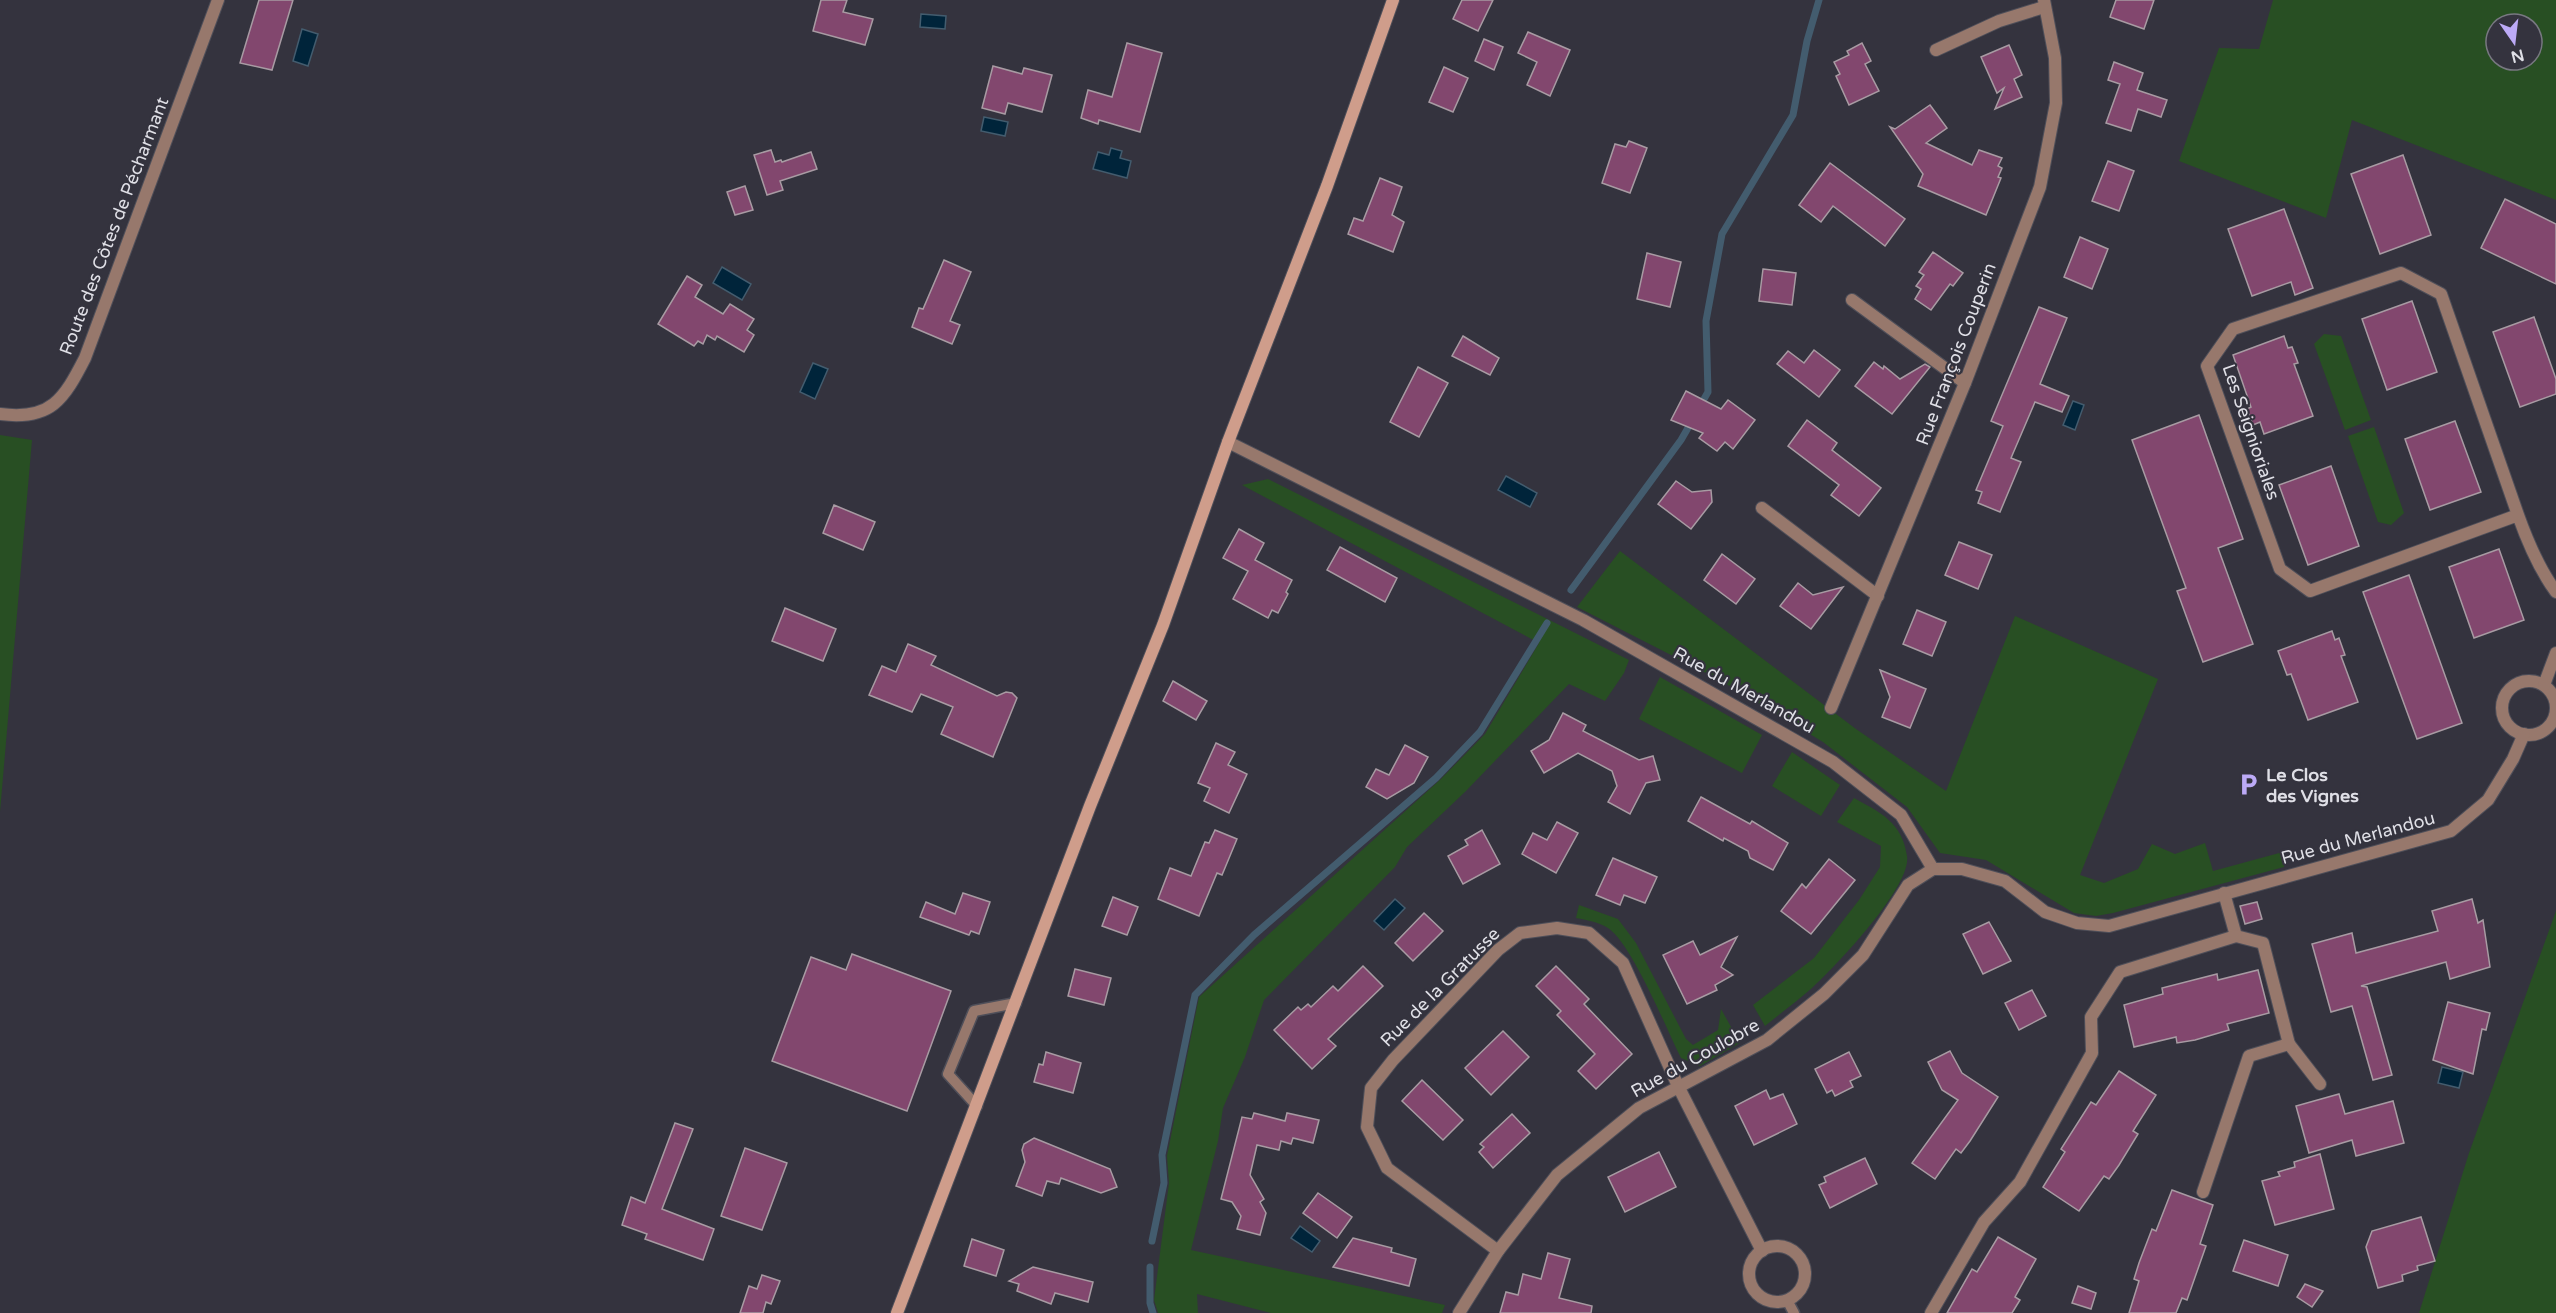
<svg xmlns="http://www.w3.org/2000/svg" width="2556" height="1313" font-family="'Varela Round',sans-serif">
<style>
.green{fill:#284f23;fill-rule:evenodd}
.water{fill:#00243a;stroke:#435c6e;stroke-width:1.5}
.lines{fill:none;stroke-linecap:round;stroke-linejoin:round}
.stream{stroke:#435c6e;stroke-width:7}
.building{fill:#82476e;stroke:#a89ba3;stroke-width:1.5}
.lane-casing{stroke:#4f4f59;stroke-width:13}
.street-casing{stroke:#4f4f59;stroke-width:14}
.secondary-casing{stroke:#4f4f59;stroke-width:14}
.lane{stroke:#97786c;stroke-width:10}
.street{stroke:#97786c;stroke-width:12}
.secondary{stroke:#cf9d8b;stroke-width:12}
.labels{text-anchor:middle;stroke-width:4.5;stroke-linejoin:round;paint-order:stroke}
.street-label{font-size:18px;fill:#dfdfe6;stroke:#34333e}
.poi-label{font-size:18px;font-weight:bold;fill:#dfdfe6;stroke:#34333e;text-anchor:start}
</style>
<rect width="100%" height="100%" fill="#34333e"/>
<g class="green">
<path d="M2273,0H2556V200L2352,120L2326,218L2179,161L2219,48L2259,49ZM2496,24H2532V60H2496Z"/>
<path d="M2324,334L2341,336L2371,420L2345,430L2314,344Z"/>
<path d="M2374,427L2404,513L2391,525L2378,522L2348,436Z"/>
<path d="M0,435L32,440L0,812Z"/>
<path d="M1268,479L1629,660L1624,673L1605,701L1569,684L1466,791L1407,847L1395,867L1264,1000L1245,1057L1223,1108L1218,1141L1191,1250L1445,1305L1442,1313H1271L1197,1294L1198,1313H1158L1154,1300L1169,1183L1167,1156L1199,997L1441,779L1485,734L1539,643L1242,485Z"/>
<path d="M1620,551L1856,729L1946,791L2015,616L2158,679L2080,875L2104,883L2138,869L2152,844L2175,854L2205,843L2213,871L2283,852L2286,857L2284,867L2113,913L2096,916L2074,913L1986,860L1940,853L1907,807L1823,742L1718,679L1577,607Z"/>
<path d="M1660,677L1762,735L1742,773L1639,719Z"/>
<path d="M1792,752L1840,785L1821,816L1772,786Z"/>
<path d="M1854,798C1881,813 1902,822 1907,856C1912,886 1835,967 1812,988C1797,1001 1781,1013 1765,1026L1753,1005L1814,958L1859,900L1880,867L1881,846L1837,822Z"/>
<path d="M1579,905L1618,919L1636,943L1686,1039L1693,1045L1718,1030L1721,1009L1740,1043L1700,1066L1681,1058C1666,1028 1632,944 1608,928C1599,922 1586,920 1576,918Z"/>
<path d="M2556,911V1313H2419L2469,1153Z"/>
</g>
<g class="water">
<path d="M921,14L946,16L945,29L920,27Z"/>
<path d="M302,29L318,34L308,66L293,61Z"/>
<path d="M984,117L1008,122L1005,136L981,131Z"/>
<path d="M1111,148L1122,151L1120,158L1131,161L1127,178L1093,169L1098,152L1109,155Z"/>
<path d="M722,267L751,284L742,300L713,283Z"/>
<path d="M813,363L828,369L815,399L800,392Z"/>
<path d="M2073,401L2084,405L2075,430L2063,425Z"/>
<path d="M1506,476L1537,493L1530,507L1498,490Z"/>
<path d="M1395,899L1405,908L1384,930L1374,921Z"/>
<path d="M2442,1067L2463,1072L2459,1088L2438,1083Z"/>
<path d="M1300,1226L1320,1241L1312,1252L1291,1238Z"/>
</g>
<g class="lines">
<g class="stream">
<path d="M1700,406L1708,392L1706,321L1722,234L1793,115L1807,41L1819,0"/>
<path d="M1571,590L1681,440L1692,421"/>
<path d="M1152,1241L1164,1183L1162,1155L1195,995L1254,935L1436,778L1480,732L1547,623"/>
<path d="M1150,1267V1303L1153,1313"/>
</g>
</g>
<g class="building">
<path d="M259,0H293L272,70L240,63Z"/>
<path d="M821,0H847L843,12L873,19L865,45L813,31Z"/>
<path d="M1462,0H1493L1478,31L1453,19Z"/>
<path d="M2116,0H2154L2144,29L2110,17Z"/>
<path d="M1528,32L1570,50L1550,96L1527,85L1537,62L1518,53Z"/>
<path d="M1484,39L1503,47L1494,70L1475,61Z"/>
<path d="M1127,43L1162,53L1140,132L1099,120L1098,124L1081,118L1088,90L1112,97Z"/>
<path d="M1862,43L1871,61L1865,64L1879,91L1849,105L1836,76L1840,74L1834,62L1849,55L1847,51Z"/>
<path d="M2009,45L2022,75L2014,79L2022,97L1995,109L2004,88L1997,93L1981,57Z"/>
<path d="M2114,62L2143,73L2137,90L2167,100L2161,117L2138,109L2131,131L2106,123L2120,84L2108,80Z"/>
<path d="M993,66L1022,74L1024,68L1052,75L1042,112L1008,103L1005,114L982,108Z"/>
<path d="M1444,67L1468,78L1453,112L1429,102Z"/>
<path d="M1930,105L1947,128L1926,143L1972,165L1979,150L2002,158L1998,166L2002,168L1998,177L2001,178L1986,215L1918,186L1923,174L1890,127L1895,129Z"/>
<path d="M1629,141L1647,148L1630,193L1602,183L1615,144L1626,147Z"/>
<path d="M771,150L775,162L781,160L782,162L811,152L817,169L780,181L783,190L767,195L754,155Z"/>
<path d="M2403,155L2431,235L2380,254L2351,174Z"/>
<path d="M2108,161L2134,171L2119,211L2092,201Z"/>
<path d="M1830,163L1905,219L1885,246L1833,206L1821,222L1799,205Z"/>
<path d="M1380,178L1402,187L1392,215L1404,222L1393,252L1348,234L1354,218L1363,221Z"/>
<path d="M745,186L753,210L735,215L727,192Z"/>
<path d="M2505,199L2556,224V284L2481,248Z"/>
<path d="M2284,209L2313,288L2295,295L2291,282L2252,296L2228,229Z"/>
<path d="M2080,237L2108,249L2092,289L2064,277Z"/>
<path d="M1933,252L1963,273L1953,286L1950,284L1931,310L1915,299L1921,289L1916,286L1924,275L1919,272Z"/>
<path d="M1647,253L1681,262L1670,307L1637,299Z"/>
<path d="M944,260L971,272L950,321L960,325L952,344L912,327L919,308L923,309Z"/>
<path d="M1763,269L1796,273L1792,305L1759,301Z"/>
<path d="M687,276L702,285L695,297L723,314L730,304L754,319L747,330L754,335L744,352L717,336L715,340L707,335L703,344L698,341L694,346L658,324Z"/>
<path d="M2412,301L2437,372L2387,390L2362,319Z"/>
<path d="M2039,307L2067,318L2040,384L2069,396L2062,412L2035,402L2011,458L2021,462L2000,512L1978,503L1982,492L1976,490L2003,426L1991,421Z"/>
<path d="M2534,317L2556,379V394L2520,407L2493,332Z"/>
<path d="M1463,336L1499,358L1490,375L1452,356Z"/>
<path d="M2284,336L2288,348L2292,347L2298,363L2294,364L2313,416L2264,434L2260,422L2253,425L2247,409L2251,407L2233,355Z"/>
<path d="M1814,350L1840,370L1819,397L1777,364L1788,351L1804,363Z"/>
<path d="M1874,362L1883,369L1884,366L1900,379L1925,364L1930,367L1892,414L1855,386Z"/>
<path d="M1418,367L1448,383L1419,437L1390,422Z"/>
<path d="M1686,391L1721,409L1728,400L1755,420L1733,449L1725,442L1717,451L1699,438L1703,433L1671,420Z"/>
<path d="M2199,415L2243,539L2218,548L2253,644L2203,662L2177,591L2186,588L2132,440Z"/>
<path d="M1807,420L1837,443L1832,450L1881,488L1859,516L1831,495L1839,485L1788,446Z"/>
<path d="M2455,421L2481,492L2430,510L2405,439Z"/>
<path d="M2331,466L2359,546L2308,565L2279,485Z"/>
<path d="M1676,481L1692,492L1711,490L1712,502L1691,529L1658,504Z"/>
<path d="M834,505L875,522L863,550L823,533Z"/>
<path d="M1239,529L1264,543L1255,560L1292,580L1286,592L1288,594L1278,613L1272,610L1268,618L1233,599L1248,571L1223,558Z"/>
<path d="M1959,542L1992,555L1978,589L1945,575Z"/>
<path d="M1340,547L1397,578L1385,602L1327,570Z"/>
<path d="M2499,549L2524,620L2474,638L2449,567Z"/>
<path d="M1722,554L1755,579L1736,604L1704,580Z"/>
<path d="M2409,575L2462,723L2417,739L2363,592Z"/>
<path d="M1798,583L1813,595L1843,587L1811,629L1780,606Z"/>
<path d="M785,608L836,629L823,661L772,641Z"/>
<path d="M1917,610L1946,622L1932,656L1903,644Z"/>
<path d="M2332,631L2335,640L2339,638L2345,655L2341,656L2358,702L2308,720L2291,674L2287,675L2278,651Z"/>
<path d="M908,644L936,656L931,665L997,696L1006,692L1012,693L1017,698L993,757L941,734L953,707L921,694L912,712L869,695L882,666L896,672Z"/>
<path d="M1880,670L1926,689L1910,728L1882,717L1890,697Z"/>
<path d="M1173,681L1207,701L1196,720L1163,701Z"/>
<path d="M1563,713L1586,725L1583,731L1639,760L1653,756L1660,780L1646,783L1630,814L1608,802L1617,786L1612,771L1578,753L1544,773L1531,751L1549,740Z"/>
<path d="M1216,743L1235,752L1228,765L1247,774L1229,813L1204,801L1210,788L1198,783Z"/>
<path d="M1405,745L1428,757L1414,783L1387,799L1366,787L1376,769L1389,775Z"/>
<path d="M1701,797L1750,824L1752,821L1788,843L1773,870L1750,858L1748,851L1724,838L1723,841L1688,821Z"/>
<path d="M1557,822L1578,833L1556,873L1522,854L1533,833L1547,840Z"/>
<path d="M1215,830L1237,839L1222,875L1217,873L1199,916L1158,899L1170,868L1191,876L1205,842L1209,843Z"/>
<path d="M1482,830L1500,864L1463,884L1448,856L1468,845L1465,840Z"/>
<path d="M1613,858L1657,877L1645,903L1624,895L1620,905L1596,895Z"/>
<path d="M1829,859L1855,880L1811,934L1781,911L1802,884L1806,888Z"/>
<path d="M963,893L990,902L979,934L971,931L969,935L920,917L926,902L955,914Z"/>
<path d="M1113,897L1138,907L1127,935L1102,926Z"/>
<path d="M2472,899L2478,923L2483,920L2490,967L2450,979L2446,962L2361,986L2367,987L2392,1075L2373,1080L2352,1006L2331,1012L2312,944L2352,933L2356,953L2438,931L2432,911Z"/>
<path d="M2257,902L2262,919L2245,924L2240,906Z"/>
<path d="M1424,913L1443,931L1413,961L1395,943Z"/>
<path d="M1989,922L2011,961L1983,974L1963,934Z"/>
<path d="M1737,937L1721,967L1733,975L1715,985L1717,990L1687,1004L1663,955L1693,941L1700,955Z"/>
<path d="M852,954L951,991L907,1111L772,1061L811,957L846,970Z"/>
<path d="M1363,966L1383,986L1328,1039L1336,1046L1312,1069L1274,1030L1298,1007L1301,1010L1308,1004L1311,1007L1333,986L1338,991Z"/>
<path d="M1556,966L1589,999L1584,1004L1632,1054L1596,1089L1578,1071L1595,1054L1557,1015L1561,1011L1536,986Z"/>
<path d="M1075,969L1111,978L1104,1005L1068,996Z"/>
<path d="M2258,970L2269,1013L2227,1024L2229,1030L2195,1040L2177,1043L2176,1037L2134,1047L2124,1005L2163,994L2162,988L2217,974L2218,980Z"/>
<path d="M2032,990L2046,1016L2019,1030L2005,1003Z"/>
<path d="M2448,1002L2490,1013L2486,1030L2482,1029L2473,1074L2433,1060Z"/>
<path d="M1503,1031L1529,1057L1491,1095L1465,1068Z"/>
<path d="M1950,1051L1962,1073L1998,1097L1970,1141L1961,1153L1956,1149L1935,1179L1912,1163L1958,1100L1942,1090L1928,1062Z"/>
<path d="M1046,1052L1081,1063L1073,1093L1034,1082L1039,1064L1043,1065Z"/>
<path d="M1849,1052L1861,1076L1850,1081L1853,1087L1835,1096L1832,1090L1827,1093L1815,1069Z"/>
<path d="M2119,1071L2156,1095L2133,1131L2138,1134L2119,1165L2109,1179L2104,1176L2079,1211L2043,1187L2065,1152L2061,1149L2091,1102L2096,1105Z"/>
<path d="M1422,1080L1463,1120L1443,1140L1402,1101Z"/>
<path d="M1766,1090L1770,1099L1783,1094L1797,1124L1754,1145L1735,1106Z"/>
<path d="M2339,1094L2345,1114L2393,1101L2404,1143L2356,1156L2352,1140L2309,1153L2296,1106Z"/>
<path d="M1254,1113L1285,1121L1287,1113L1319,1120L1313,1143L1293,1138L1291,1144L1281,1141L1279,1150L1257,1145L1250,1175L1264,1199L1260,1202L1266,1213L1260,1235L1237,1229L1241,1216L1232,1202L1221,1199L1242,1117L1252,1119Z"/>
<path d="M1512,1114L1530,1133L1493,1168L1479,1152L1484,1147L1480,1144Z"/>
<path d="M675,1123L693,1129L662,1209L714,1229L703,1260L645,1239L647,1234L622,1225L631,1197L645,1203Z"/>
<path d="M1034,1138L1110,1169L1117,1187L1101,1193L1061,1178L1059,1184L1047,1181L1042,1196L1016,1186L1025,1162L1022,1150L1024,1144Z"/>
<path d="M745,1148L787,1163L762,1230L721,1216Z"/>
<path d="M1659,1152L1676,1187L1625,1212L1608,1177Z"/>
<path d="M2320,1154L2334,1209L2275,1225L2262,1181L2280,1176L2278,1172L2295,1167L2294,1162Z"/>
<path d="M1865,1158L1877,1184L1830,1208L1819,1185L1826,1182L1824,1177Z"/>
<path d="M2172,1190L2213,1205L2200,1244L2206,1246L2187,1300L2182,1298L2176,1313H2129L2139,1281L2134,1279L2139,1263L2152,1229L2156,1231Z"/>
<path d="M1318,1193L1352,1217L1337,1238L1303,1213Z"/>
<path d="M2421,1217L2435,1261L2417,1266L2418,1270L2402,1275L2403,1281L2378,1288L2366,1247L2372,1231Z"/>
<path d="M1998,1237L2036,1259L2015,1297L2020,1300L2012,1313H1947L1972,1269L1977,1272Z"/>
<path d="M1353,1238L1392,1248L1391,1252L1416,1259L1409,1286L1333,1267Z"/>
<path d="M972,1239L1004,1250L996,1276L964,1266Z"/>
<path d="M2244,1240L2288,1255L2278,1286L2233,1271Z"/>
<path d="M1548,1253L1570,1259L1559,1298L1592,1306L1591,1313H1500L1506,1292L1518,1295L1523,1274L1541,1279Z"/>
<path d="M1033,1267L1093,1282L1088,1302L1055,1293L1051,1304L1017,1291L1019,1284L1009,1281Z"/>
<path d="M762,1275L780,1281L771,1304L766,1302L763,1313H740L749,1286L757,1289Z"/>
<path d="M2305,1284L2323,1291L2312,1307L2297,1297Z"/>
<path d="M2078,1286L2096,1293L2091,1309L2072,1303Z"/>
</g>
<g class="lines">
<defs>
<g id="lane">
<path d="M977,1106L948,1074L974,1011L1016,1003"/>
<path d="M1787,1300L1794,1313"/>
</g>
<g id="street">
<path d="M1936,50L1999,21L2044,7"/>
<path d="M1852,300L1965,383"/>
<path d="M0,414C51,421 64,399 85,358L218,0"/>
<path d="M1228,442L1583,620L1833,762L1901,815L1933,869"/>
<path d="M1762,508L1878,596"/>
<path d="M2518,515L2310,591L2280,569L2207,366L2233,329L2401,273L2441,294L2518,515C2528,543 2539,569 2556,592"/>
<circle cx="2529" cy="708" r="27"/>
<path d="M2544,685L2556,653"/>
<path d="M1831,708L1965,383L2040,187L2056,103L2055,58L2044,0"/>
<path d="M1933,869H1962L2005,881L2045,912L2077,923L2109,926L2451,831L2488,800L2513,759L2524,734"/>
<path d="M2289,1044L2320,1084"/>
<path d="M2203,1192L2249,1056L2289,1044L2263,943L2236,936L2224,893"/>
<circle cx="1777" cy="1274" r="28"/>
<path d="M1498,1251L1387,1168L1367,1127L1371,1088L1393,1060L1498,950L1520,933L1557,928L1589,933L1623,963L1678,1086L1762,1251"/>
<path d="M1459,1313L1498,1251L1557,1175L1639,1108L1767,1040L1824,994L1863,955L1908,885L1933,869"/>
<path d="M1931,1313L1984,1222L2020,1182L2092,1053L2091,1017L2120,972L2236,936"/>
</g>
<path id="secondary" d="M897,1313L1090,806L1163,625L1228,442L1327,186L1393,0"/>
</defs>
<use href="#lane" class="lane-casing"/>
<use href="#street" class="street-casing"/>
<use href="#secondary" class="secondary-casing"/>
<use href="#lane" class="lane"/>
<use href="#street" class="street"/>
<use href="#secondary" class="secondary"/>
</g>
<defs>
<symbol id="parking-bare" viewBox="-9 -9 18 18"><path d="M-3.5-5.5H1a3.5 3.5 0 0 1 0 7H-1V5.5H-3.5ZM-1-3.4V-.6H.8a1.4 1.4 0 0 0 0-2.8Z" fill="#bcaaf6" stroke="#34333e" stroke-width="2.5" paint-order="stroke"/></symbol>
</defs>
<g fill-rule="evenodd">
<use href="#parking-bare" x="2232" y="768" width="33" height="33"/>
</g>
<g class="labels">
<g class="street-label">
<text transform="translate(114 226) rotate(-69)" y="6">Route des Côtes de Pécharmant</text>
<text transform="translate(1956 354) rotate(-69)" y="6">Rue François Couperin</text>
<text transform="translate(2251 432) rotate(71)" y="6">Les Seignioriales</text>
<text transform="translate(1744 690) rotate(29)" y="6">Rue du Merlandou</text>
<text transform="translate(2358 838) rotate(-15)" y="6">Rue du Merlandou</text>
<text transform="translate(1440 987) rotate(-45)" y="6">Rue de la Gratusse</text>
<text transform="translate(1695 1058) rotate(-29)" y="6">Rue du Coulobre</text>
</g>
<g class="poi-label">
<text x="2266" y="781">Le Clos<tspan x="2266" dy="21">des Vignes</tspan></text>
</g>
</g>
<g transform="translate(2514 42) rotate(166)"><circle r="28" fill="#34333e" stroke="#787881" stroke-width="1.5"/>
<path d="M0-4.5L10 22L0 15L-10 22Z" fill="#bcaaf6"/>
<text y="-9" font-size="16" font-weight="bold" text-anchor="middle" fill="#dfdfe6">N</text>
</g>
</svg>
